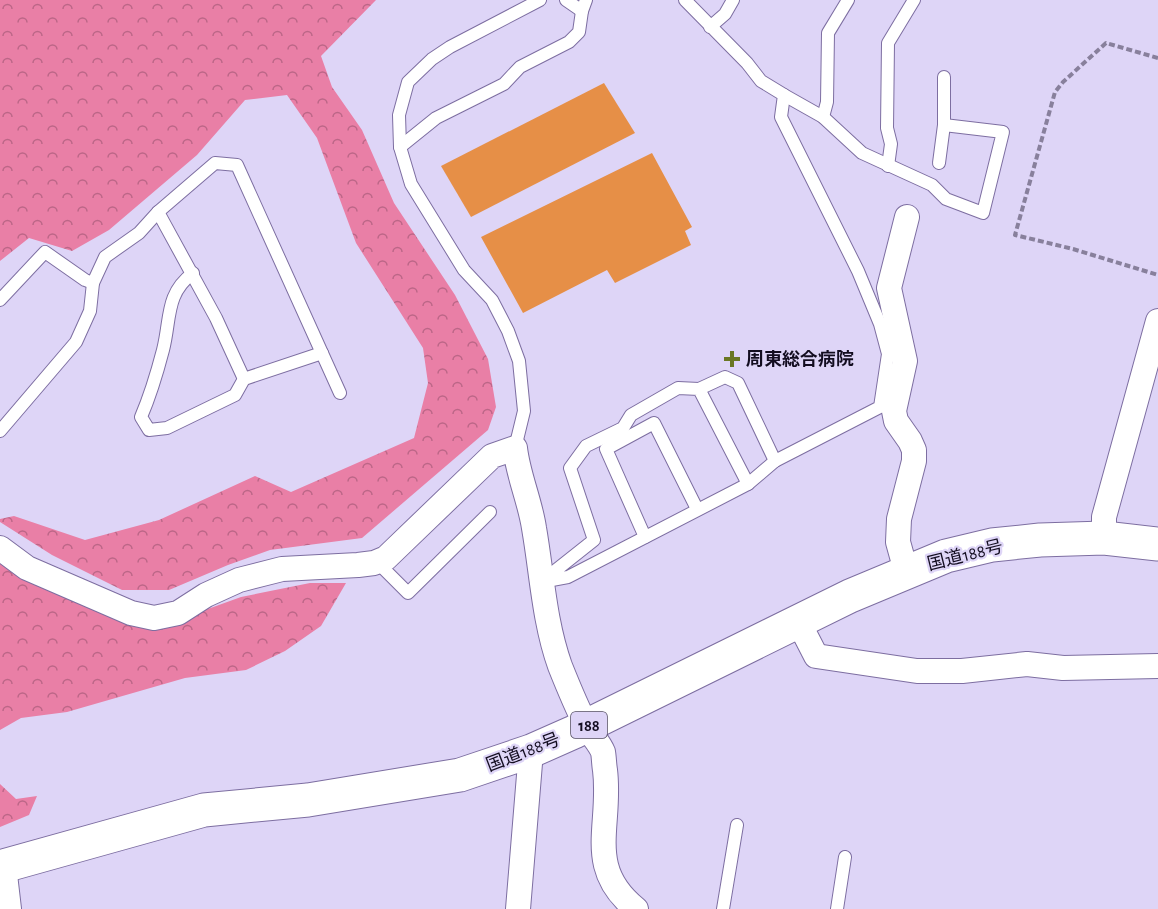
<svg xmlns="http://www.w3.org/2000/svg" width="1158" height="909" font-family="'Alegreya Sans','Noto Sans JP',sans-serif">
<style>
.forest{fill:url(#forest-crowns)}
.building{fill:#e68f47}
.lines{fill:none;stroke-linecap:round;stroke-linejoin:round}
.service-casing{stroke:#7d6ea1;stroke-width:14}
.minor-casing{stroke:#7d6ea1;stroke-width:26}
.trunk-casing{stroke:#7d6ea1;stroke-width:35}
.path{stroke:#88809c;stroke-width:4;stroke-dasharray:6 3;stroke-linecap:butt}
.service{stroke:#fff;stroke-width:12}
.minor{stroke:#fff;stroke-width:24}
.trunk{stroke:#fff;stroke-width:33}
.poi-dot{fill:#6a7723;stroke:#ded5f7;stroke-width:2}
.labels{text-anchor:middle;stroke-width:4.5;stroke-linejoin:round;paint-order:stroke}
.shield{fill:#ded5f7;stroke:#504960;stroke-width:1.5}
.shield-label{font-size:16px;font-weight:bold;fill:#130d20}
.poi-label{font-size:18px;font-weight:bold;fill:#130d20;stroke:#ded5f7;text-anchor:start}
.street-label{font-size:18px;fill:#130d20;stroke:#ded5f7}
</style>
<defs>
<pattern id="forest-crowns" width="20" height="18" patternUnits="userSpaceOnUse" patternTransform="scale(1.5)"><rect width="20" height="18" fill="#e97fa6"/><path d="M2 6a3 3 0 1 1 6 0M12 15a3 3 0 1 1 6 0" fill="none" stroke="#bc6687"/></pattern>
</defs>
<rect width="100%" height="100%" fill="#ded5f7"/>
<g class="forest">
<path d="M0,0H376L321,56L332,87L362,130L394,203L455,295L488,359L496,407L488,430L362,538L270,550L228,565L169,590H122L52,555L0,522V519L14,516L85,540L159,520L255,476L291,492L414,438L428,383L423,348L356,243L317,138L287,95L245,100L197,155L109,230L72,251L29,238L0,261Z"/>
<path d="M0,547L158,627L241,597L310,583H346L321,626L285,651L246,670L185,678L67,712L21,718L0,730Z"/>
<path d="M0,784L16,799L37,796L29,815L0,827Z"/>
</g>
<g class="building">
<path d="M604,83L635,133L471,217L441,166Z"/>
<path d="M652,153L692,227L685,231L691,245L615,283L607,270L523,313L481,237Z"/>
</g>
<g class="lines">
<defs>
<g id="service">
<path d="M566,0L582,11"/>
<path d="M685,0L747,63L761,81L784,95L781,117L858,271L880,324L888,354L880,407L775,461L748,484"/>
<path d="M710,27L725,14L733,0"/>
<path d="M784,95L823,117L862,153L932,185L946,199L983,213L1003,132L944,125"/>
<path d="M823,117L827,102L828,33L848,0"/>
<path d="M400,147L436,118L504,84L520,67L569,42L579,32L582,11L586,0"/>
<path d="M939,163L944,125V77"/>
<path d="M888,166L891,144L887,128L888,43L914,0"/>
<path d="M158,212L216,318L244,379"/>
<path d="M193,273C165,294 171,319 163,350C157,373 150,396 141,417L149,430L167,428L235,395L244,379L322,353"/>
<path d="M0,300L45,252L85,280L93,283"/>
<path d="M678,388L699,389L748,484L568,577L541,582L594,540L570,468L586,446L623,428L631,415Z"/>
<path d="M699,389L725,377L738,383L775,461"/>
<path d="M0,431L76,342L90,311L93,283L105,257L139,233L158,212L215,163L237,165L340,393"/>
<path d="M515,448L524,411L519,361L508,331L492,300L464,270L411,184L400,147L399,115L408,82L432,59L450,47L540,0"/>
<path d="M645,537L606,449L654,423L697,509"/>
<path d="M386,558L384,569L408,593L490,512"/>
<path d="M723,909L737,825"/>
<path d="M837,909L845,857"/>
</g>
<g id="minor">
<path d="M1104,538V517L1158,321"/>
<path d="M0,548L27,568L131,613L154,618L178,613L206,595L239,580L282,569L358,565L374,563L386,558L492,456L515,448C518,475 530,501 534,528C542,574 544,621 560,666C568,686 576,706 586,725C590,734 599,742 603,752C604,757 604,765 605,770C612,826 584,867 636,909"/>
<path d="M906,571L898,542L899,519L914,461V450L910,441L896,421L894,411L905,361L889,288L907,217"/>
<path d="M798,621L816,656L917,671H962L1027,664L1063,668L1158,666"/>
<path d="M4,866L9,909"/>
<path d="M518,909L531,751"/>
</g>
<path id="trunk" d="M0,867L204,810L308,800L460,775L531,751L574,732L850,596L946,556L992,545L1040,540L1104,538L1158,544"/>
</defs>
<use href="#service" class="service-casing"/>
<use href="#minor" class="minor-casing"/>
<use href="#trunk" class="trunk-casing"/>
<path class="path" d="M1158,58L1106,43L1063,82L1055,92L1015,235L1073,249L1158,275"/>
<use href="#service" class="service"/>
<use href="#minor" class="minor"/>
<use href="#trunk" class="trunk"/>
</g>
<path class="poi-dot" d="M729 350h6v6h6v6h-6v6h-6v-6h-6v-6h6z"/>
<g class="labels">
<rect class="shield" x="571" y="712" width="36" height="26" rx="4.5"/>
<g class="shield-label">
<text x="589" y="731">188</text>
</g>
<g class="poi-label">
<text x="746" y="365">周東総合病院</text>
</g>
<g class="street-label">
<text transform="translate(965 555) rotate(-14)" y="6">国道188号</text>
<text transform="translate(523 752) rotate(-21)" y="6">国道188号</text>
</g>
</g>
</svg>
